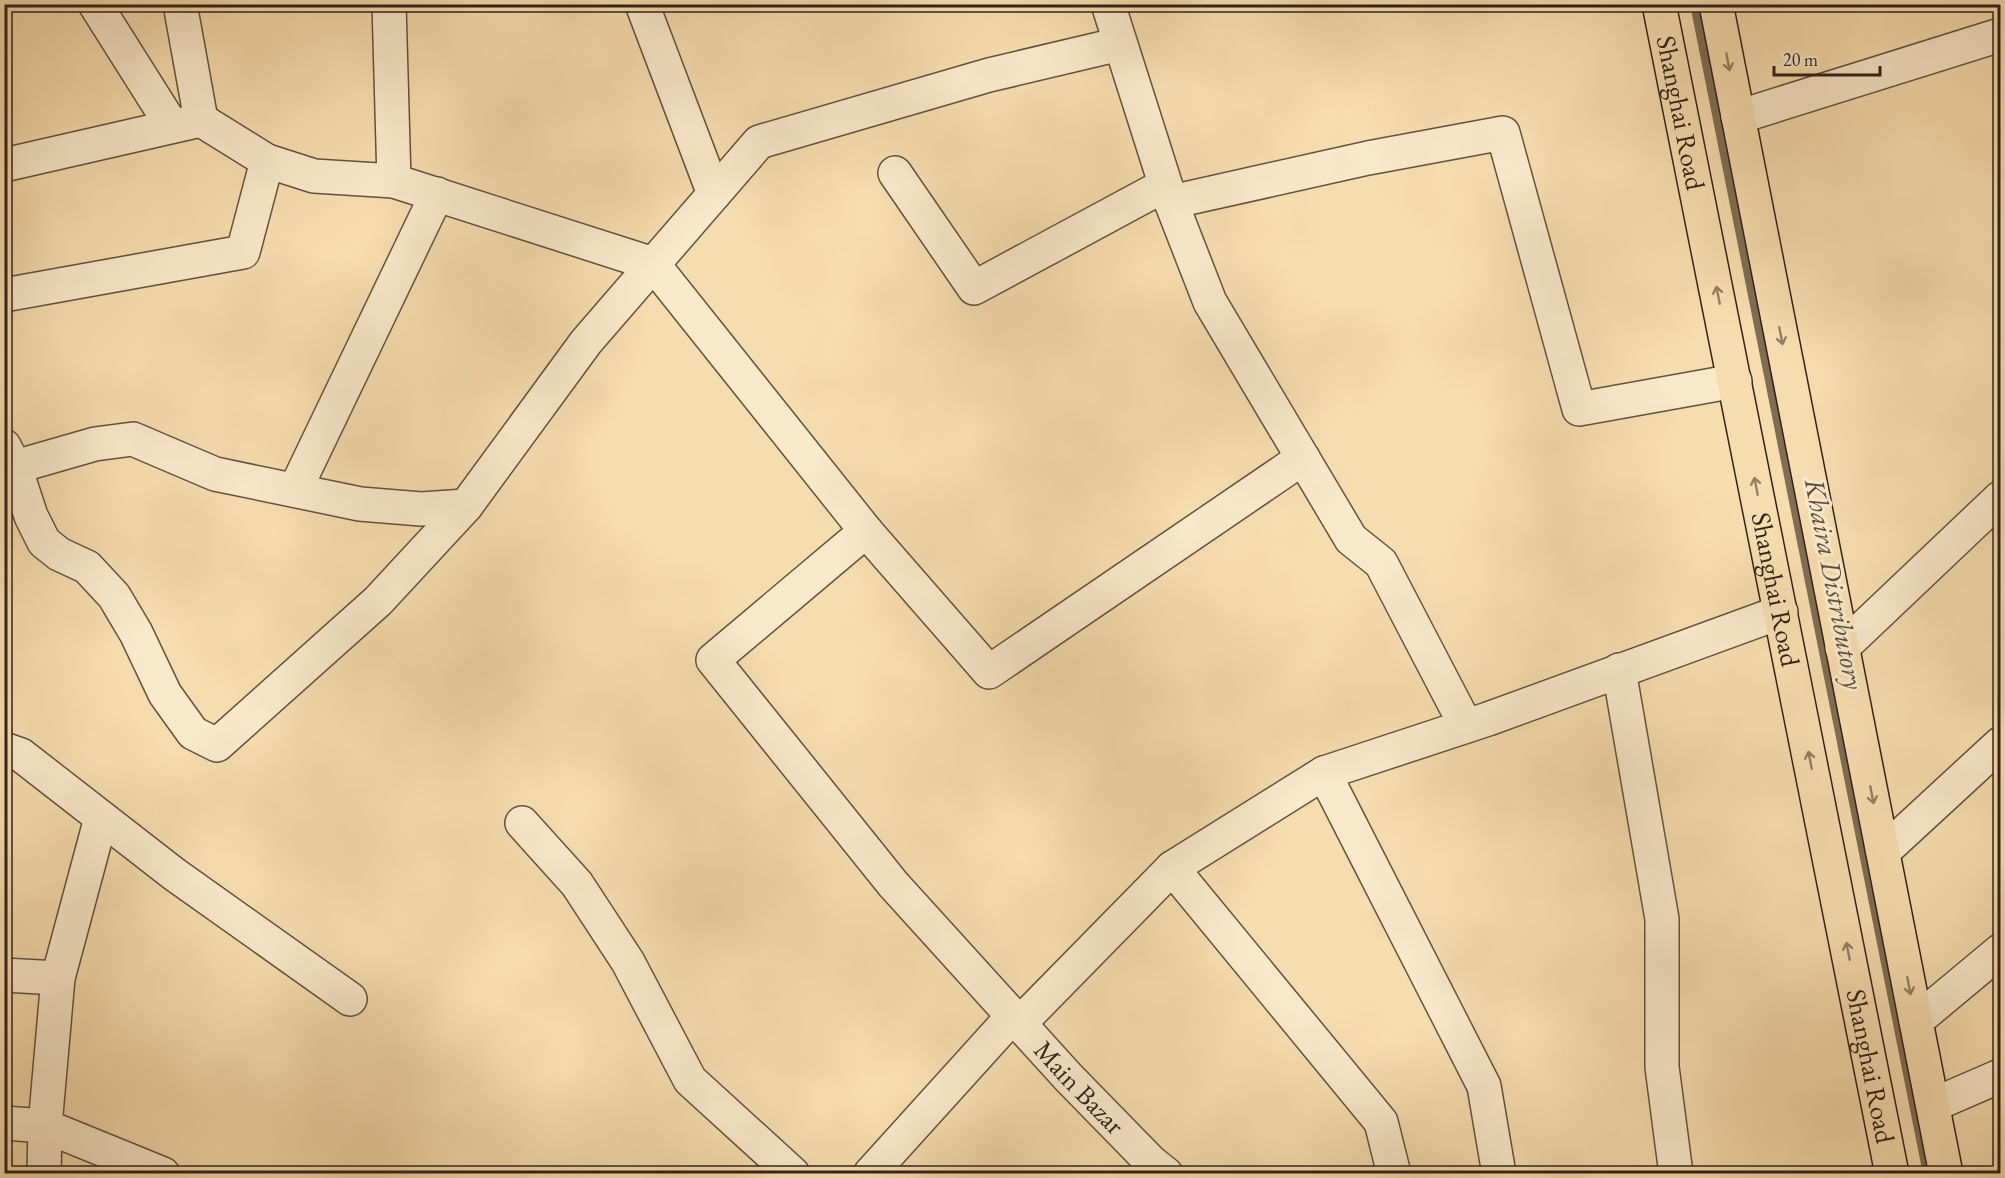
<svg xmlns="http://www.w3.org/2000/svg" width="2005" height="1178" font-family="'EB Garamond',serif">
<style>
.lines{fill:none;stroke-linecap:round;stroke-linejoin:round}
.stream{stroke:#7f6d55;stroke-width:10}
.street-casing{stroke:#62523f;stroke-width:36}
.primary-casing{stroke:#30231a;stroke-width:36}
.street{stroke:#f9e9cb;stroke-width:33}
.primary{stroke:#f6ddaf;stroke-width:33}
.oneway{stroke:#938064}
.labels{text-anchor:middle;stroke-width:6;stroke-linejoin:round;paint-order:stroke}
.street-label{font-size:27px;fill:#30231a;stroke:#f9e9cb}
.water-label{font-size:28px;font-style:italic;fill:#5e4e3c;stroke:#f9e9cb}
</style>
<rect width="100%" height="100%" fill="#f6ddaf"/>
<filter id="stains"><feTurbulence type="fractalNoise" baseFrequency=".00333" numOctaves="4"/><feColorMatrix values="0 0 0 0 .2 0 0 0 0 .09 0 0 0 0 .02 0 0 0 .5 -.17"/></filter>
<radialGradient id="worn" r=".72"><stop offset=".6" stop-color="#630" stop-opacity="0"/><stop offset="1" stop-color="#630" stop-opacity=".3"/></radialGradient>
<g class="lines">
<path class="stream" d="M1695,4L1928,1174"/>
<defs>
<g id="street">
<path d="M95,4L172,126"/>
<path d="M180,4L201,120"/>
<path id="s1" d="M389,4L394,181L653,264L866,531L713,660L893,884L1068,1077L1151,1162L1166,1174"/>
<path d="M642,4L714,194"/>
<path d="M1108,4L1171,202"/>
<path d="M1738,117L2000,35"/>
<path d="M4,165L201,120L267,161L314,176L394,181"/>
<path d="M895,173L974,288L1165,185"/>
<path d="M4,295L243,252L267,161"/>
<path d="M4,446L15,467L31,516L44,542L59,554L87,567L114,596L136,633L165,694L193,733L217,745L378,601L466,506L586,342L759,142L989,75L1120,44"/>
<path d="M15,467L95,444L133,439L215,474L360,504L421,509L466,506"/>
<path d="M295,490L437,194"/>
<path d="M866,531L989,672L1303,458"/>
<path d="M1842,648L2000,498"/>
<path d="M1619,670L1662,919V1067L1676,1174"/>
<path d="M1466,726L1381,563L1351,539L1210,302L1171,202L1368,158L1503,133L1579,409L1735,381"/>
<path d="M4,749L21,755L174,874L350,999"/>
<path d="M1324,773L1484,1086L1499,1174"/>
<path d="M522,823L577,884L628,962L690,1080L793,1174"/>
<path d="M1883,852L2000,744"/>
<path d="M1172,868L1381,1122L1394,1174"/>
<path d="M4,975L58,978"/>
<path d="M1916,1021L2000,951"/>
<path d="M1020,1023L1172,868L1324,773L1488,719L1781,612"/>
<path d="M1933,1105L2000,1076"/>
<path d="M4,1123L45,1126L163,1174"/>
<path d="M44,1174L45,1126L58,978L101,818"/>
<path d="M870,1174L1013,1016"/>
</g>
<g id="primary">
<path id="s2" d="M1659,4L1892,1174"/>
<path d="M1716,4L1946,1174"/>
</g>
</defs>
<use href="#street" class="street-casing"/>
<use href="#primary" class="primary-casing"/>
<use href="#street" class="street"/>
<use href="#primary" class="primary"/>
</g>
<defs><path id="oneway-shaft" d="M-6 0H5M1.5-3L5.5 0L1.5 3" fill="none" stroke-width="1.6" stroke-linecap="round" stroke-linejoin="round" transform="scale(1.5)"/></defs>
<g class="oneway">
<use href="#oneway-shaft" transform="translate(1728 62) rotate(79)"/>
<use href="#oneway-shaft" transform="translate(1718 295) rotate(-101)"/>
<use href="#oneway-shaft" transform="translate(1781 336) rotate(79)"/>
<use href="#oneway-shaft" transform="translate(1756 486) rotate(-101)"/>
<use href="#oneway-shaft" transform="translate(1810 760) rotate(-101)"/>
<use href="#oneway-shaft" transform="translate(1872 795) rotate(79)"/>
<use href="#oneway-shaft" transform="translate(1848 951) rotate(-101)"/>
<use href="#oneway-shaft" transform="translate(1909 986) rotate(79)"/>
</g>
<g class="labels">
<g class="street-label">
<text dy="9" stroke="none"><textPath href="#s2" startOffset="111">Shanghai Road</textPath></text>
<text dy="9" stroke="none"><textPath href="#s2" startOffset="597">Shanghai Road</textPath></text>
<text dy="9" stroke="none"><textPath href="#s2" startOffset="1083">Shanghai Road</textPath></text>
<text dy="9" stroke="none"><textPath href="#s1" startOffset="1554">Main Bazar</textPath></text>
</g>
<g class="water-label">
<text transform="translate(1835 584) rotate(79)" y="10">Khaira Distributory</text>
</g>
</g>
<rect width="2005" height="1178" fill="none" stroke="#f6ddaf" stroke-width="24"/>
<rect x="6" y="6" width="1993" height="1166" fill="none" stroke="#30231a" stroke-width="3"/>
<rect x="12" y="12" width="1981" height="1154" fill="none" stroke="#30231a" stroke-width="1.5"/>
<path d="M1774 66v9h106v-9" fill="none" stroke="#30231a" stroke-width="3"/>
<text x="1783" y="66" font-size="18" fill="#30231a" stroke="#f9e9cb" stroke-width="4.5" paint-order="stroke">20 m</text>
<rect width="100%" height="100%" filter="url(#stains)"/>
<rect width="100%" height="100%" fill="url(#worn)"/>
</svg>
